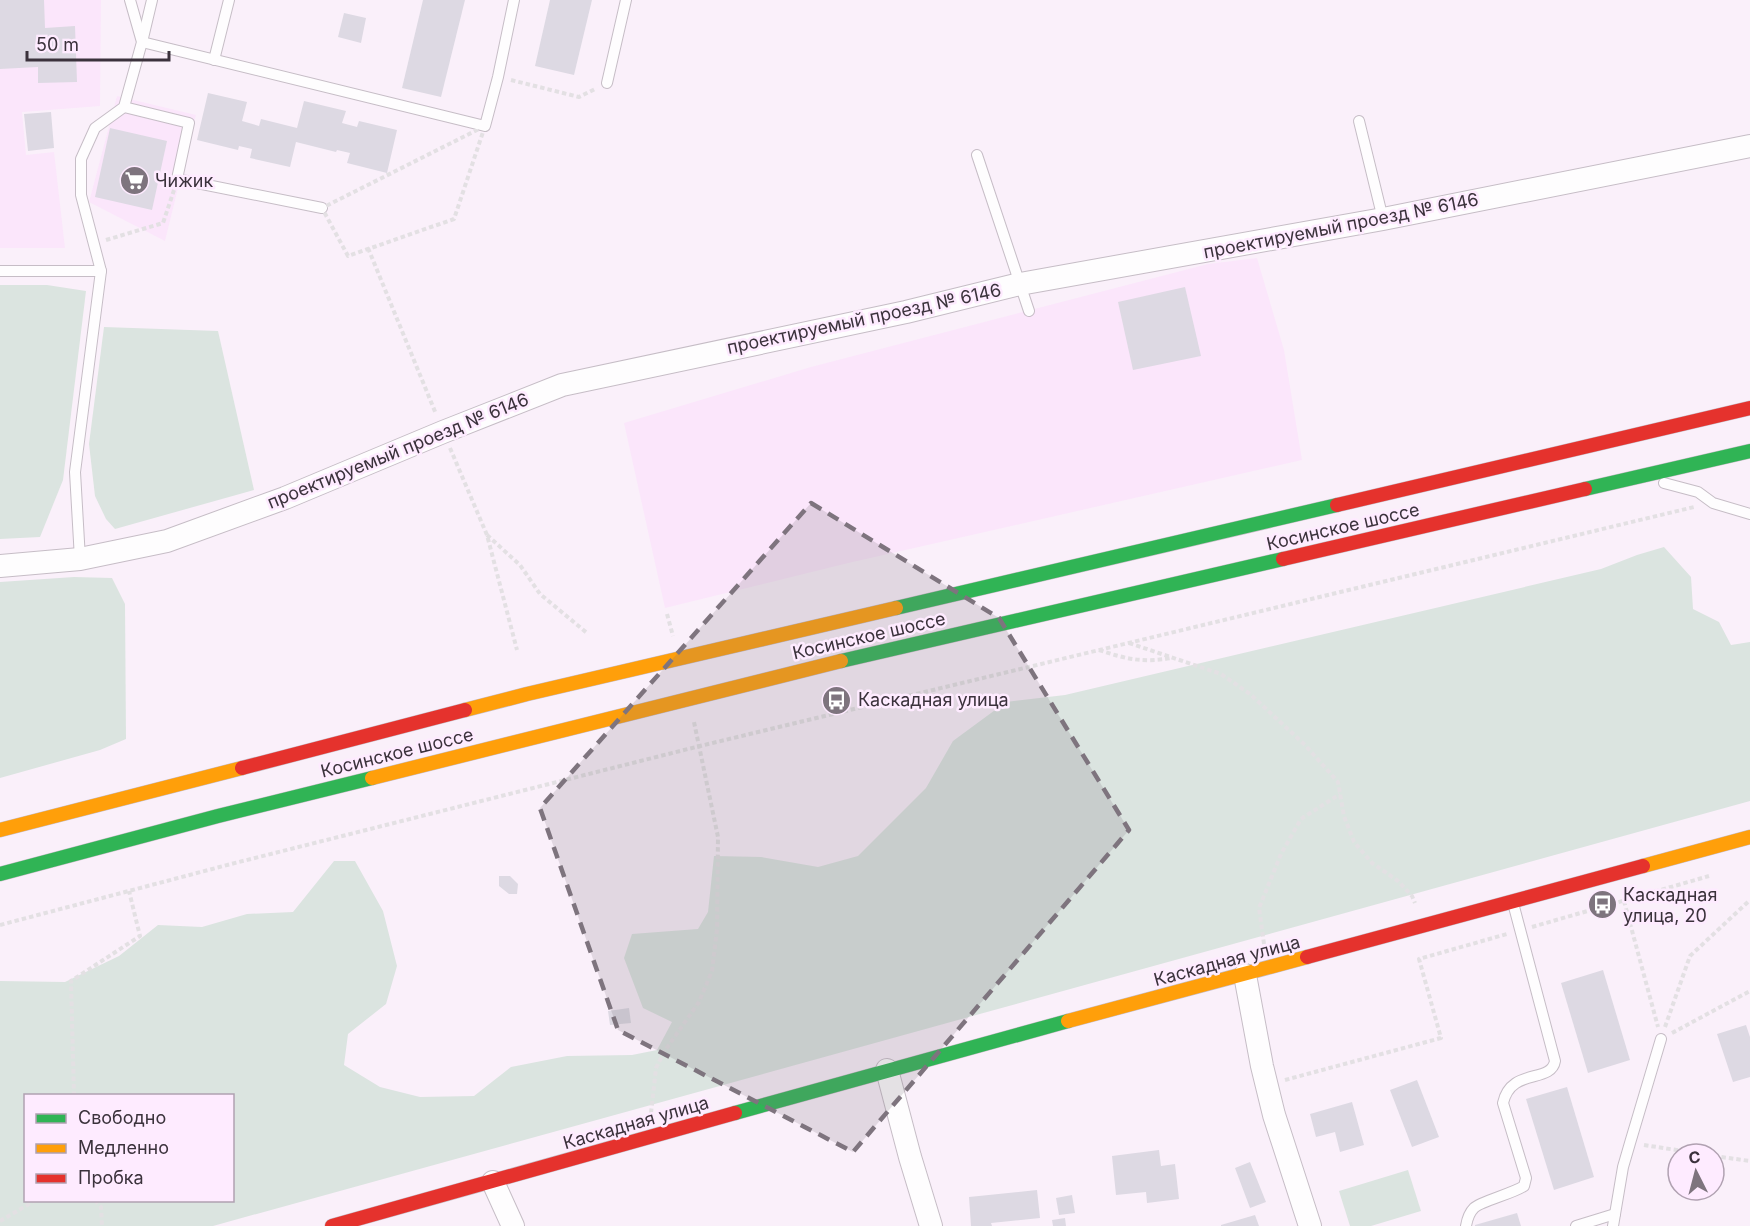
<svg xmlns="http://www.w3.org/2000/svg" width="1750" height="1226" font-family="Inter,sans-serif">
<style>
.built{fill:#fbe6fb}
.green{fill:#dbe4e0;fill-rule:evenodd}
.building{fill:#ddd9e3}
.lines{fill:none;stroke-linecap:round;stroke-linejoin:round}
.lane-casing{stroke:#c6bdc6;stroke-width:12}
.street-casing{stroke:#c6bdc6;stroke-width:24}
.fast-casing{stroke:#c6bdc6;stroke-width:15}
.slow-casing{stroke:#c6bdc6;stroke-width:15}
.jam-casing{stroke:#c6bdc6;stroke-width:15}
.path{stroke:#e3e0e3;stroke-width:4;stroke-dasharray:4.5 3;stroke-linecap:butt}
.lane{stroke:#fefdfe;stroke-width:10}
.street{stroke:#fefdfe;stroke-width:22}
.fast{stroke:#30b455;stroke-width:14}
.slow{stroke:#ff9f0a;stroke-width:14}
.jam{stroke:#e5322d;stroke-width:14}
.marked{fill:#7e747e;fill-opacity:0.2;stroke:#7e747e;stroke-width:4.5;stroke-dasharray:12 8;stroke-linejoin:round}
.labels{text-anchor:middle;stroke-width:5;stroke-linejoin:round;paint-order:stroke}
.poi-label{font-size:18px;fill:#3b323c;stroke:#feebff;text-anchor:start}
.street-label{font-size:18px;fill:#3b323c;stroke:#feebff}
</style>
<rect width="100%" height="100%" fill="#faf0fa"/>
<g class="built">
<path d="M0,0H101L100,106L22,112L26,155L54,152L65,248H0Z"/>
<path d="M117,96L196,115L165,241L89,202Z"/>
<path d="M1257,258L1284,350L1302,460L848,563L665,608L624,423L811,367L1208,264Z"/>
</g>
<g class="green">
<path d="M0,285H47L86,291L63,480L40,537L0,539Z"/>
<path d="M104,327L218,331L254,490L115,529L106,519L95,496L89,444Z"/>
<path d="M1664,547L1691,577L1693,609L1719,622L1731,645L1750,642V801L213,1226H0V981L65,982L119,956L158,925L202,927L247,914L293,912L334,861H355L383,911L397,966L386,1004L348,1034L344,1065L380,1087L420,1097L474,1096L511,1067L567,1056L632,1055L657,1050L672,1022L643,1008L624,958L632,934L698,929L708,912L714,856L761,857L818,867L858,856L926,788L953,741L1006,702L1065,695L1601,569L1637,555ZM26,1096H232V1200H26Z"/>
<path d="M74,577L112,578L125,604L126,739L100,750L0,778V582Z"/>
<path d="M1408,1170L1421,1211L1371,1226H1350L1339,1191Z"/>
</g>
<g class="building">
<path d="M0,0H44L45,28L75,26L77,82L38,83V67L0,69Z"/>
<path d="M423,0H465L441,97L402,88Z"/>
<path d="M550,0H592L574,75L535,66Z"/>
<path d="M344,13L366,18L361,43L338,37Z"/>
<path d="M208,93L247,102L242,121L259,126L261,119L297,128L304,101L346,111L342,123L357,127L359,121L397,130L387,173L347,163L350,153L337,150L336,152L296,142L290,167L250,158L252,149L239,146L238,150L197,140Z"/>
<path d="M51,112L54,148L28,151L24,114Z"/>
<path d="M110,128L167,141L152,210L95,197Z"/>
<path d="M1185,287L1201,356L1133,370L1118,302Z"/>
<path d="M499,876H510L518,884L517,894H509L499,886Z"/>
<path d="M1603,970L1630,1060L1588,1073L1561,983Z"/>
<path d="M629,1008L631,1023L610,1025L608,1011Z"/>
<path d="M1746,1025L1750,1037V1077L1733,1082L1717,1034Z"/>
<path d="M1417,1080L1439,1137L1412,1147L1390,1090Z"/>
<path d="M1567,1087L1594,1177L1554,1190L1526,1099Z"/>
<path d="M1352,1102L1364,1145L1340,1152L1335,1132L1316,1137L1310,1114Z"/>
<path d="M1159,1150L1161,1166L1175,1164L1179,1199L1147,1203L1146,1192L1116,1195L1112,1156Z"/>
<path d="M1250,1162L1266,1202L1250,1208L1235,1168Z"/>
<path d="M1037,1190L1040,1218L991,1223L992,1226H971L969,1197Z"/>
<path d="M1072,1195L1075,1213L1059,1215L1056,1198Z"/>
<path d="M1517,1213L1521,1226H1475V1225Z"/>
<path d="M1255,1215L1259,1226H1221V1225Z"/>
<path d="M1065,1218L1066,1226H1053L1052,1220Z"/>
</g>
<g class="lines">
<defs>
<g id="lane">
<path d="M152,0L142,42L485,126L498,77L514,0"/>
<path d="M214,60L229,0"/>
<path d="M607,83L626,0"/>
<path d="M124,107L189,123L177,179L322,208"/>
<path d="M1359,121L1383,219"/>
<path d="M977,155L1029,311"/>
<path d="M0,271H101"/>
<path d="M1664,483L1698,492L1713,503L1750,514"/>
<path d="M80,559L75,472L101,271L81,195V159L95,128L124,107L142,42L130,0"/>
<path d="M1466,1226C1467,1220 1470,1212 1474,1208C1481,1201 1512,1194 1524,1186L1526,1178L1503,1103C1511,1067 1551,1084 1555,1061L1513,903"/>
<path d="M1576,1226L1615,1214"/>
<path d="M1613,1226L1623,1167L1630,1143L1661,1039"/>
</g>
<g id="street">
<path d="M0,566L80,559L167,541L285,498L443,432L562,385L906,312L1020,284L1383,219L1750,146"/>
<path d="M1245,975L1262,1066L1274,1115L1310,1226"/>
<path d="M887,1070L910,1157L931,1226"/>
<path d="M493,1182L513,1226"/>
</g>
<g id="fast">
<path d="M1585,489L1750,451"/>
<path d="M896,608L1337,505"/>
<path d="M841,661L1283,559"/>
<path d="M0,874L218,816L372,778"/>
<path d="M735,1113L1068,1021"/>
</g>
<g id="slow">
<path d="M465,710L527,694L896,608"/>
<path d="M372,778L841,661"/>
<path d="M0,830L242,768"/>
<path d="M1643,866L1750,837"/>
<path d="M1068,1021L1307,957"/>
</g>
<g id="jam">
<path d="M1337,505L1750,408"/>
<path d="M1283,559L1585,489"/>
<path d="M242,768L465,710"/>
<path d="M1307,957L1643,866"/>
<path d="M332,1226L735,1113"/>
</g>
</defs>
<use href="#lane" class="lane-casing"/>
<use href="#street" class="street-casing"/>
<use href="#fast" class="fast-casing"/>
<use href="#slow" class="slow-casing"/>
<use href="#jam" class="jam-casing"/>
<g class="path">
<path d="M511,80L579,97L595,89"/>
<path d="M485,126L454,219L348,256L322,208Z"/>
<path d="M106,240L163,223L174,190"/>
<path d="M368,248L436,414"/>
<path d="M450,448L487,535L517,650"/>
<path d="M487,535L520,565L540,594L587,633"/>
<path d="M667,614L673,636"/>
<path d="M1129,643L1221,674L1250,694L1305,745L1338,782L1344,816L1354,842L1372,863L1398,881L1412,896L1415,903"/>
<path d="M1099,650C1126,659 1142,663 1171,658"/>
<path d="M1624,901L1658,1027"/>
<path d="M0,925L231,864L700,746L1694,507"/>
<path d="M1532,927L1709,876"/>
<path d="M1264,944L1259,908L1281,854L1301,819L1340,794"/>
<path d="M1665,1027L1690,956L1750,900"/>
<path d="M1672,1033L1750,991"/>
<path d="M1285,1080L1441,1038L1419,959L1507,934"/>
<path d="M74,1096L71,981L140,936L129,891"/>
<path d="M651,1113L656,1068L664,1052L699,1002L712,971L717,929L718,837L694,722"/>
<path d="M1644,1145L1702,1154"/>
<path d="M1714,1156L1750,1161"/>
<path d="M95,1200L101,1207L102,1226"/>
<path d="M0,1221L36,1200"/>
</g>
<use href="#lane" class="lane"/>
<use href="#street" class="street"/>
<use href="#fast" class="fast"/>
<use href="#slow" class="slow"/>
<use href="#jam" class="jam"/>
</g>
<path class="marked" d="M811,503L999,618L1129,830L853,1152L618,1030L540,808Z"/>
<defs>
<symbol id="supermarket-disc" viewBox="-11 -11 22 22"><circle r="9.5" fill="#7e747e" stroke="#feebff"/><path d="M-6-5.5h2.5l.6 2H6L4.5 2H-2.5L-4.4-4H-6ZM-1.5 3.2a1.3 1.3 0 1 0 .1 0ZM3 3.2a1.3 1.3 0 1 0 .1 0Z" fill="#fff"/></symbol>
<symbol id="bus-disc" viewBox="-11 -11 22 22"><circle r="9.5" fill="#7e747e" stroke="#feebff"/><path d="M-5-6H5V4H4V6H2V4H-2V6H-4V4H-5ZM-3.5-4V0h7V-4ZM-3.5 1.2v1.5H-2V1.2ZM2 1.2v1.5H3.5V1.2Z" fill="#fff"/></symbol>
</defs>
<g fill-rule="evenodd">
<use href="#supermarket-disc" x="118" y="164" width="33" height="33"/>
<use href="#bus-disc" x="820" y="684" width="33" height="33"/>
<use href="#bus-disc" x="1586" y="888" width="33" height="33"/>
</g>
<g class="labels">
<g class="poi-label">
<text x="155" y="187">Чижик</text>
<text x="858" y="706">Каскадная улица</text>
<text x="1623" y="901">Каскадная<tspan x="1623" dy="21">улица, 20</tspan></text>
</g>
<g class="street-label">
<text transform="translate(1341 226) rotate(-11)" y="6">проектируемый проезд № 6146</text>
<text transform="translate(864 319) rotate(-12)" y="6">проектируемый проезд № 6146</text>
<text transform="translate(398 451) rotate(-22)" y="6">проектируемый проезд № 6146</text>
<text transform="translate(1343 527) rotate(-13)" y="6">Косинское шоссе</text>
<text transform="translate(869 636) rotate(-13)" y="6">Косинское шоссе</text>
<text transform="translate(397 753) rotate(-14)" y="6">Косинское шоссе</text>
<text transform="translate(1227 961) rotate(-15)" y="6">Каскадная улица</text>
<text transform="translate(636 1123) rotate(-16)" y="6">Каскадная улица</text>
</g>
</g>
<rect x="24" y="1094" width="210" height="108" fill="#feebff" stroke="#b0a1b1" stroke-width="1.5"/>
<rect x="36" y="1114" width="30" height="9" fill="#30b455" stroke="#b0a1b1" stroke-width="1.5"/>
<text x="78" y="1124" font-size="18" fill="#3b323c">Свободно</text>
<rect x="36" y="1144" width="30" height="9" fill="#ff9f0a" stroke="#b0a1b1" stroke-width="1.5"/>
<text x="78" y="1154" font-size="18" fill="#3b323c">Медленно</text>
<rect x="36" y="1174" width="30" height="9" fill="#e5322d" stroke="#b0a1b1" stroke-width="1.5"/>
<text x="78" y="1184" font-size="18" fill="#3b323c">Пробка</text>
<g transform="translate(1696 1172) rotate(354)"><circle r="28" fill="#feebff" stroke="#b0a1b1" stroke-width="1.5"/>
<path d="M0-4.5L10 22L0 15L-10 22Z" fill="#7e747e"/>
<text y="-9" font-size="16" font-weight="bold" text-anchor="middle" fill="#3b323c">С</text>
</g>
<path d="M27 51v9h142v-9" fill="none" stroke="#3b323c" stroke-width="3"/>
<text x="36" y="51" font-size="18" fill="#3b323c" stroke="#feebff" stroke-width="4.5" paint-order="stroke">50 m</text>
</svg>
